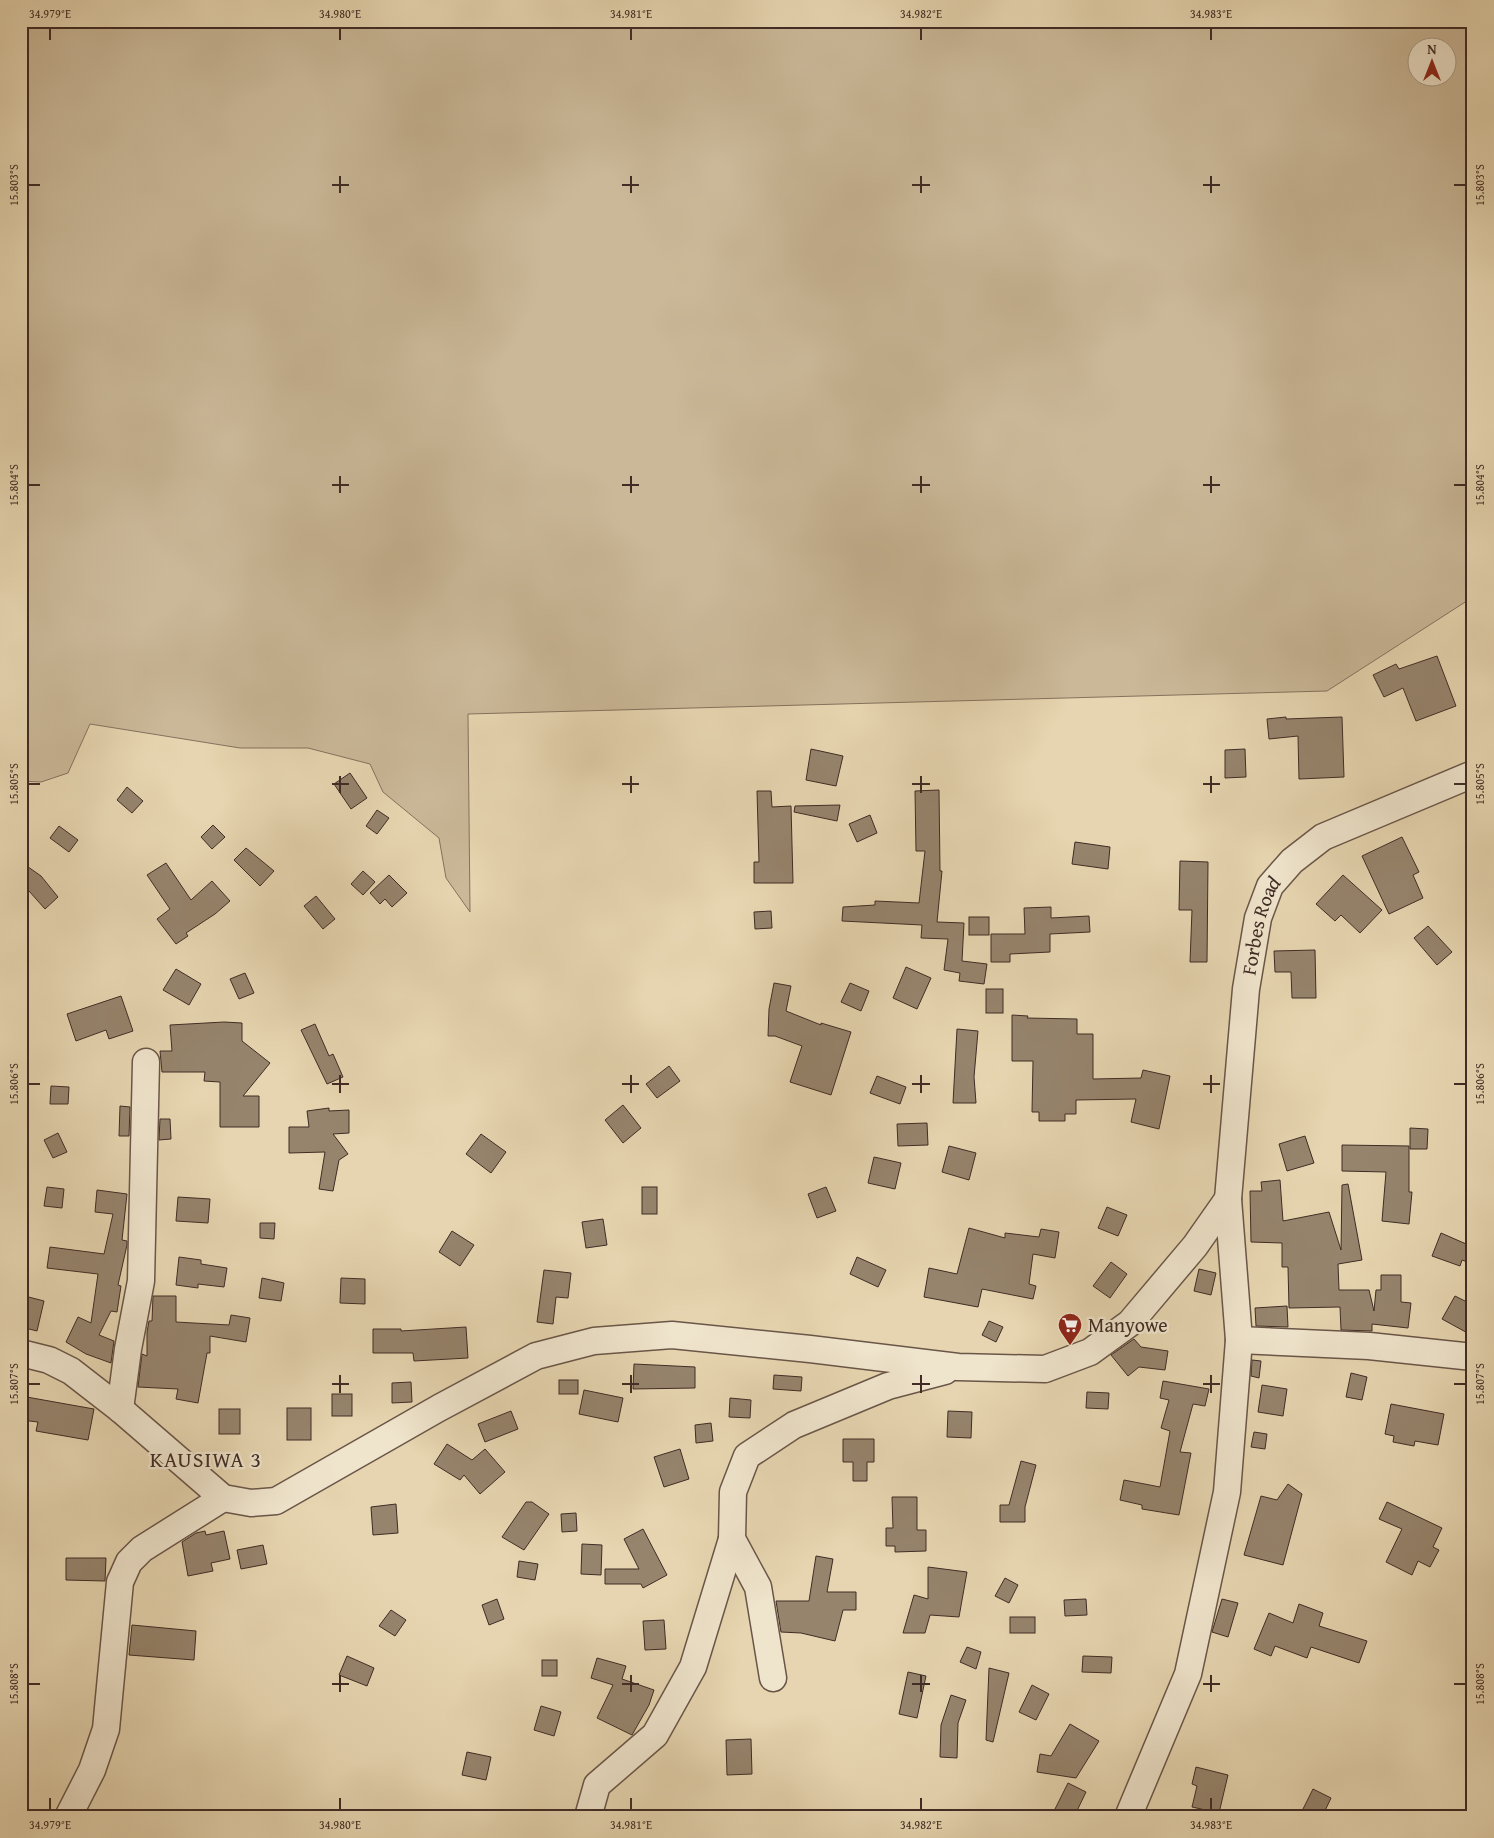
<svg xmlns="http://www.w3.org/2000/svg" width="1494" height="1838" font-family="'Gentium Book Plus',serif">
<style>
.green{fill:#cab898;stroke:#85725e;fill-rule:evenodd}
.building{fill:#96846d;stroke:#402c25}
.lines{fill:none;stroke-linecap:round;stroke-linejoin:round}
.minor-casing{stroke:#6a5648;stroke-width:29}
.minor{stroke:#efe4cc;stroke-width:26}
.ticks{fill:none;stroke:#402c25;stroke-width:2}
.labels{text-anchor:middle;stroke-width:4.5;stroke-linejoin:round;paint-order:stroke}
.street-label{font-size:20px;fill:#402c25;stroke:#efe4cc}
.poi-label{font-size:20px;fill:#402c25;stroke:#efe4cc;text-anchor:start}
.quarter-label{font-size:22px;letter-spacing:1px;fill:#402c25;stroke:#efe4cc}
.neatline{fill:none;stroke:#402c25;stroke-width:2}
.ticks-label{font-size:12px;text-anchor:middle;fill:#402c25}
</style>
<rect width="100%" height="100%" fill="#e6d5b0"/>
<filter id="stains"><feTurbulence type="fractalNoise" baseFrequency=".004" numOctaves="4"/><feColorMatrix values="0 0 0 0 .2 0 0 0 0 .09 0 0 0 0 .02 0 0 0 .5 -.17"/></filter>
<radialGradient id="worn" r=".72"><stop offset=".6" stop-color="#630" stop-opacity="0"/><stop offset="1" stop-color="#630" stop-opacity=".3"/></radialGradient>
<path class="green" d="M21,21H1473V597L1327,691L468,714L470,912L446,878L439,838L383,792L370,764L308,748H240L90,724L68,773L41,782L21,781ZM1416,48H1446V78H1416Z"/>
<g class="building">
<path d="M1437,656L1456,706L1416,721L1403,688L1384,697L1373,675L1396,664L1399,669Z"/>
<path d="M1286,717V719L1342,717L1344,777L1299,779L1298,736L1269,739L1267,719Z"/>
<path d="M811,749L843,756L836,786L806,780Z"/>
<path d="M1245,749L1246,777L1225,778V750Z"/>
<path d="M350,773L367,798L351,809L334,784Z"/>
<path d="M127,787L143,801L132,813L117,800Z"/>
<path d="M939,790L940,871H942L937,922L964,923L962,961L987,964L984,984L959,981L960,973L944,970L948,939L921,938L922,925L842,921L843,907L875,905V901L919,903L925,851H916L915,791Z"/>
<path d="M757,791H771L772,807L791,806L793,883H754V862H759Z"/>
<path d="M840,805L837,821L794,812L795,806Z"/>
<path d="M377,810L389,818L377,834L366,826Z"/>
<path d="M870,815L877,833L857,842L849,824Z"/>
<path d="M213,825L225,837L212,849L201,837Z"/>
<path d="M59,826L78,840L69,852L50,838Z"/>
<path d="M1402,837L1419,872L1413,875L1423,898L1389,914L1362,856Z"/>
<path d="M1075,842L1110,847L1108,869L1072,864Z"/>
<path d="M246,848L274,871L260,886L234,860Z"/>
<path d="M1180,861L1208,862L1207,962H1190L1192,910H1179Z"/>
<path d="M21,862L41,876L58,897L45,909L29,891L21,902Z"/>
<path d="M166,863L191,900L212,881L230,901L215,914L186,933L188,936L176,944L157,919L170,909L147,875Z"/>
<path d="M363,871L375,882L363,895L351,884Z"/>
<path d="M389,875L407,893L392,907L385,899L380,904L370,893Z"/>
<path d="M1343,875L1382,910L1360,933L1341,915L1335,921L1316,904Z"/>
<path d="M316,896L335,919L323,929L304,906Z"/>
<path d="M1051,907V918L1089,916L1090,932L1050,934V952L1010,954V962H991V934H1025L1024,908Z"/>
<path d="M771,911L772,928L755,929L754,912Z"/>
<rect x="969" y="917" width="20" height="18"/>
<path d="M1428,926L1452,952L1437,965L1414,938Z"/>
<path d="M1315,950L1316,998H1292L1291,972H1275L1274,951Z"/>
<path d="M906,967L931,978L917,1009L893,998Z"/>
<path d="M176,969L201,984L189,1005L163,990Z"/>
<path d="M245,973L254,993L239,999L230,979Z"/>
<path d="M774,983L791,986L786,1011L821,1025V1023L851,1032L831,1095L790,1082L802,1046L775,1036H768L769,1009Z"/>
<path d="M850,983L869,991L861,1011L841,1002Z"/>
<rect x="986" y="989" width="17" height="24"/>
<path d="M121,996L133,1031L109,1039L106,1030L76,1041L67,1014Z"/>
<path d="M1012,1015L1028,1016L1027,1018L1077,1019V1034H1093V1079L1141,1078L1143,1070L1170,1076L1159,1129L1131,1122L1136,1099L1076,1100V1114H1065V1121H1039V1112H1032L1033,1061H1012Z"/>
<path d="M224,1022L242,1023V1041L270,1063L243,1096H259V1127H220V1082L204,1081L205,1072H162L160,1051H172L170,1025Z"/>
<path d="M315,1024L329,1056L333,1054L343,1077L327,1084L301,1030Z"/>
<path d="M957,1029L978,1031L974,1077L976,1103H953Z"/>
<path d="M669,1066L680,1081L657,1098L646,1084Z"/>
<path d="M877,1076L906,1087L900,1104L870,1093Z"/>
<path d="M51,1086L69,1087L68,1104H50Z"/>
<path d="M623,1105L641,1128L623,1143L605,1120Z"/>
<path d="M120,1106L130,1107L129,1136H119Z"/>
<path d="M329,1108V1111L349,1110V1133L333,1134L348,1154L339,1160L333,1191L319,1189L325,1152L289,1153V1127H309L307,1111Z"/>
<path d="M160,1119H170L171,1139L159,1140Z"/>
<path d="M927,1123L928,1145L898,1146L897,1124Z"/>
<path d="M1410,1128L1428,1129L1427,1149H1410Z"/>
<path d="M58,1133L67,1152L53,1158L44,1140Z"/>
<path d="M481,1134L506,1152L491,1173L466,1154Z"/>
<path d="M1305,1136L1314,1163L1287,1171L1279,1144Z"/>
<path d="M1342,1145L1409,1146V1192H1412L1409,1224L1382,1221L1386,1172L1342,1171Z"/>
<path d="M949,1146L976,1153L969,1180L942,1172Z"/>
<path d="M874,1157L901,1163L895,1189L868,1183Z"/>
<path d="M1280,1180L1283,1221L1329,1212L1341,1250L1342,1185L1348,1184L1362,1260L1338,1264L1339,1290H1369L1374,1311L1376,1290H1381V1275H1401V1302L1411,1303L1408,1328L1372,1324V1331L1341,1330L1340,1307L1289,1308L1288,1267H1282V1243L1251,1242L1250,1191H1262L1261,1182Z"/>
<path d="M47,1187L64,1189L62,1208L44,1206Z"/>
<rect x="642" y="1187" width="15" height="27"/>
<path d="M826,1187L836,1211L817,1218L808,1194Z"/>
<path d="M97,1190L127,1194L122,1240L127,1241V1245L118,1285L121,1286L117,1312L111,1311L99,1335L114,1341L111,1363L86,1354L66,1342L78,1317L91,1323L98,1274L47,1268L50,1247L104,1254L113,1214L95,1212Z"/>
<path d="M178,1197L210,1199L208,1223L176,1221Z"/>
<path d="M1107,1207L1127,1215L1118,1236L1098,1228Z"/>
<path d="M603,1219L607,1245L586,1248L582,1222Z"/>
<path d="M260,1223H275L274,1239L260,1238Z"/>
<path d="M969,1228L1005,1238V1233L1039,1237L1041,1229L1059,1232L1055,1258L1033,1254L1029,1284L1036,1286L1033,1299L982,1289L978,1307L924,1297L929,1268L957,1274Z"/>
<path d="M452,1231L474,1245L460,1266L439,1252Z"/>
<path d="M1441,1233L1473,1247V1264L1462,1260L1460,1266L1432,1256Z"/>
<path d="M179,1257L201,1260V1264L227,1268L224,1287L198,1284V1288L176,1285Z"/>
<path d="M857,1257L886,1270L878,1287L850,1274Z"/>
<path d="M1111,1262L1127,1274L1110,1298L1093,1286Z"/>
<path d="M1199,1269L1216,1273L1211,1295L1194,1291Z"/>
<path d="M544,1270L571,1273L568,1298L556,1297L553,1324L537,1322Z"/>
<path d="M262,1278L284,1283L281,1301L259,1298Z"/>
<path d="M341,1278L365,1279V1304L340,1303Z"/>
<path d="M21,1295L44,1301L37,1331L21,1327Z"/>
<path d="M153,1296H176V1322L229,1325L231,1315L250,1318L246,1342L210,1336V1353H207L198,1403L176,1399L178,1389L138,1387L142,1354L147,1356V1332L149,1321H152Z"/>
<path d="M1455,1296L1473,1305V1336L1442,1319Z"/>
<path d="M1287,1306L1288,1327L1256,1326L1255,1308Z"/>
<path d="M989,1321L1003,1327L996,1342L982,1335Z"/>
<path d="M466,1327L468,1358L414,1361L413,1353H373V1329H401V1331Z"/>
<path d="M1134,1339L1141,1347L1168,1351L1165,1370L1139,1367L1128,1376L1111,1355Z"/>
<path d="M1252,1360L1261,1361L1259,1378L1251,1376Z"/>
<path d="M634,1364L695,1367V1388L633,1389Z"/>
<path d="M1351,1373L1367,1377L1362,1400L1346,1397Z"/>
<path d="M774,1375L802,1377L801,1391L773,1389Z"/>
<rect x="559" y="1380" width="19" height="14"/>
<path d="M1163,1381L1209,1389L1205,1406L1193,1404L1180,1452L1191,1453L1179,1515L1142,1509V1505L1120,1500L1124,1480L1160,1487L1170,1431L1161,1428L1169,1400L1160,1398Z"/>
<path d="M411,1382L412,1402L392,1403V1383Z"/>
<path d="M1262,1385L1287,1389L1283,1416L1258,1412Z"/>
<path d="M584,1390L623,1398L618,1422L579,1414Z"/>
<path d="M1087,1392L1109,1393L1108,1409L1086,1408Z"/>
<rect x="332" y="1394" width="20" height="22"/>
<path d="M21,1396L94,1409L88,1440L36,1431L38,1422L21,1420Z"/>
<path d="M730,1398L751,1400L750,1418L729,1417Z"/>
<path d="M1391,1404L1444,1414L1438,1445L1415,1441L1414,1446L1393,1442L1394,1436L1385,1434Z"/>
<rect x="287" y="1408" width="24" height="32"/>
<rect x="219" y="1409" width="21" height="25"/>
<path d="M511,1411L518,1429L485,1442L478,1424Z"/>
<path d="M948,1411L972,1412L971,1438L947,1437Z"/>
<path d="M711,1423L713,1441L696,1443L695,1425Z"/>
<path d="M1254,1432L1267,1434L1265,1449L1251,1447Z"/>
<path d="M843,1439H874V1462H867V1481H853V1462H843Z"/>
<path d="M447,1444L472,1460L485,1449L505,1472L480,1494L464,1475L460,1480L434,1464Z"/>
<path d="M680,1449L689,1479L664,1487L654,1457Z"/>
<path d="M1021,1461L1036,1465L1025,1507V1522H1000V1505H1009Z"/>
<path d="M1288,1484L1302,1494L1283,1565L1244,1555L1261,1496L1277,1500Z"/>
<path d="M892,1497H917V1530H926V1551L895,1552V1546H886V1528H893Z"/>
<path d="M526,1502H532L549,1514L524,1550L502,1537Z"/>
<path d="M1387,1502L1442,1528L1433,1547L1439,1550L1430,1567L1418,1561L1412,1575L1386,1562L1402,1529L1379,1519Z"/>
<path d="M396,1504L398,1533L373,1535L371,1507Z"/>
<path d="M576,1513L577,1531L562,1532L561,1514Z"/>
<path d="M643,1529L667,1575L643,1588L641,1584H605V1569H639L624,1539Z"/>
<path d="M205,1531L206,1535L224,1531L230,1559L211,1563L213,1571L188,1576L182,1542L196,1533Z"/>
<path d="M582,1544L602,1545L601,1575L581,1574Z"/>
<path d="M263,1545L267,1564L241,1569L237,1550Z"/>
<path d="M816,1556L833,1559L827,1592H856V1610H843L835,1641L801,1633L781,1632L776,1601H809Z"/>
<path d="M66,1558H106L105,1581L66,1580Z"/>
<path d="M519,1561L538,1564L535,1580L517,1577Z"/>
<path d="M928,1567L967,1572L959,1617L930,1615L925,1633H903L914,1595L928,1599Z"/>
<path d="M1005,1578L1018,1585L1009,1603L995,1596Z"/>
<path d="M497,1599L504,1619L489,1625L482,1605Z"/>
<path d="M1086,1599L1087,1615L1065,1616L1064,1600Z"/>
<path d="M1222,1599L1238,1603L1228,1637L1212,1632Z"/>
<path d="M1299,1604L1323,1613L1319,1626L1367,1641L1359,1663L1311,1647L1307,1658L1275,1646L1271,1656L1254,1649L1269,1613L1293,1623Z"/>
<path d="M391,1610L406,1620L395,1636L379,1626Z"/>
<rect x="1010" y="1617" width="25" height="16"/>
<path d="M664,1620L666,1649L645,1650L643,1621Z"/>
<path d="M132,1625L196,1631L194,1660L129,1655Z"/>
<path d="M967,1647L981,1652L976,1669L960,1662Z"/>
<path d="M347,1656L374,1668L367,1686L339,1675Z"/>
<path d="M1083,1656L1112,1657L1111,1673L1082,1672Z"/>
<path d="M597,1658L626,1666L622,1679L654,1690L649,1705L632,1735L597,1718L613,1685L591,1678Z"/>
<rect x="542" y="1660" width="15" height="16"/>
<path d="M989,1668L1009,1673L993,1742L986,1740Z"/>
<path d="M908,1672L926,1676L917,1718L899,1714Z"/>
<path d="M1032,1685L1049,1694L1036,1720L1019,1712Z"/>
<path d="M951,1695L966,1700L958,1723L957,1758L940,1757L941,1725Z"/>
<path d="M541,1706L561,1712L554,1736L534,1730Z"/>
<path d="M1070,1724L1099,1741L1076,1778L1037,1772L1040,1754L1051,1756Z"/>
<path d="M751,1739L752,1774L727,1775L726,1740Z"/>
<path d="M467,1752L491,1757L486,1780L462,1775Z"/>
<path d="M1196,1767L1228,1775L1219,1813L1192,1807L1197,1786L1192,1784Z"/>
<path d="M1068,1783L1086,1792L1074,1817H1051Z"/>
<path d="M1313,1789L1331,1798L1322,1817H1299Z"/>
</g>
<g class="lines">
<defs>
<g id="minor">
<path d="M1239,1340L1369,1346L1473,1357"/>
<path d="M21,1353L49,1360L71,1371L120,1409L223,1498L251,1503L276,1501L439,1408L536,1356L594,1341L672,1335L810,1349L958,1367L1045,1369L1090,1352L1130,1323L1195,1246L1228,1199"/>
<path d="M120,1409L128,1349L141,1281L146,1062"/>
<path d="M773,1678L758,1587L732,1539L733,1492L747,1456L794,1425L888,1386L945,1371"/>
<path d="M68,1817L92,1770L106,1729L120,1582L129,1562L142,1549L223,1498"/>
<path d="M588,1817L597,1785L655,1735L693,1667L732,1539"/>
<path id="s1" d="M1128,1817L1188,1674L1227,1492L1239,1340L1228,1199L1246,989L1258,918L1270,886L1292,861L1323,837L1473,774"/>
</g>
</defs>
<use href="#minor" class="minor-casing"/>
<use href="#minor" class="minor"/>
</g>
<path class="ticks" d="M50,28V40M340,28V40M631,28V40M921,28V40M1211,28V40M340,176V193M631,176V193M921,176V193M1211,176V193M28,185H40M332,185H349M622,185H639M912,185H930M1203,185H1220M1454,185H1466M340,476V493M631,476V493M921,476V493M1211,476V493M28,485H40M332,485H349M622,485H639M912,485H930M1203,485H1220M1454,485H1466M340,776V793M631,776V793M921,776V793M1211,776V793M28,784H40M332,784H349M622,784H639M912,784H930M1203,784H1220M1454,784H1466M340,1075V1093M631,1075V1093M921,1075V1093M1211,1075V1093M28,1084H40M332,1084H349M622,1084H639M912,1084H930M1203,1084H1220M1454,1084H1466M340,1375V1393M631,1375V1393M921,1375V1393M1211,1375V1393M28,1384H40M332,1384H349M622,1384H639M912,1384H930M1203,1384H1220M1454,1384H1466M340,1675V1692M631,1675V1692M921,1675V1692M1211,1675V1692M28,1684H40M332,1684H349M622,1684H639M912,1684H930M1203,1684H1220M1454,1684H1466M50,1798V1810M340,1798V1810M631,1798V1810M921,1798V1810M1211,1798V1810"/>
<defs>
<symbol id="supermarket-pin" viewBox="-11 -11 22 30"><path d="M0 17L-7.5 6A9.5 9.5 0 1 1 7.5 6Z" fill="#8f2418" stroke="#efe4cc"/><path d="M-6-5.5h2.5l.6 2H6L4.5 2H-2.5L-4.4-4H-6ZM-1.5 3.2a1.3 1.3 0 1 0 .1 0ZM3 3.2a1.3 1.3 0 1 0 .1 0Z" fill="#fff"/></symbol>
</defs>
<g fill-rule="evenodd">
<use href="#supermarket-pin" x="1056" y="1311" width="28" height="38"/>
</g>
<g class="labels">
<g class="street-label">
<text dy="7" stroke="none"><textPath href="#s1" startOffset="911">Forbes Road</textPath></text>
</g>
<g class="poi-label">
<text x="1088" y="1332">Manyowe</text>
</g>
<g class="quarter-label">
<text x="206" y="1467">KAUSIWA 3</text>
</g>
</g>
<rect width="1494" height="1838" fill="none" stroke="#e6d5b0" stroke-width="55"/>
<g transform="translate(1432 62)"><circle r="24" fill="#efe4cc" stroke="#a99a89"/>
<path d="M0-4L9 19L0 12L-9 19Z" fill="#8f2418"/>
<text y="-8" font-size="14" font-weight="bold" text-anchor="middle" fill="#402c25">N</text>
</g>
<rect x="28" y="28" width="1438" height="1782" class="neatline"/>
<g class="ticks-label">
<text x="50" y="18">34.979°E</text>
<text x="340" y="18">34.980°E</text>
<text x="631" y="18">34.981°E</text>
<text x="921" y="18">34.982°E</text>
<text x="1211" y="18">34.983°E</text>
<text transform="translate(14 185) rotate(-90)" y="4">15.803°S</text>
<text transform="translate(1480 185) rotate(-90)" y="4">15.803°S</text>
<text transform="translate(14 485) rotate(-90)" y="4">15.804°S</text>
<text transform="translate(1480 485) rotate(-90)" y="4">15.804°S</text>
<text transform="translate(14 784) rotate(-90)" y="4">15.805°S</text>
<text transform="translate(1480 784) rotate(-90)" y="4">15.805°S</text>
<text transform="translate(14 1084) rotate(-90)" y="4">15.806°S</text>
<text transform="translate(1480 1084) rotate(-90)" y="4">15.806°S</text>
<text transform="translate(14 1384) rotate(-90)" y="4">15.807°S</text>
<text transform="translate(1480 1384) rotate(-90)" y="4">15.807°S</text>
<text transform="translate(14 1684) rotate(-90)" y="4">15.808°S</text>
<text transform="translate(1480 1684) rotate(-90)" y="4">15.808°S</text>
<text x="50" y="1829">34.979°E</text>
<text x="340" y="1829">34.980°E</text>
<text x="631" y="1829">34.981°E</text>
<text x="921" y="1829">34.982°E</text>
<text x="1211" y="1829">34.983°E</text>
</g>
<rect width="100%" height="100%" filter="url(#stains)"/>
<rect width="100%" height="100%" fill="url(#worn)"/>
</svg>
